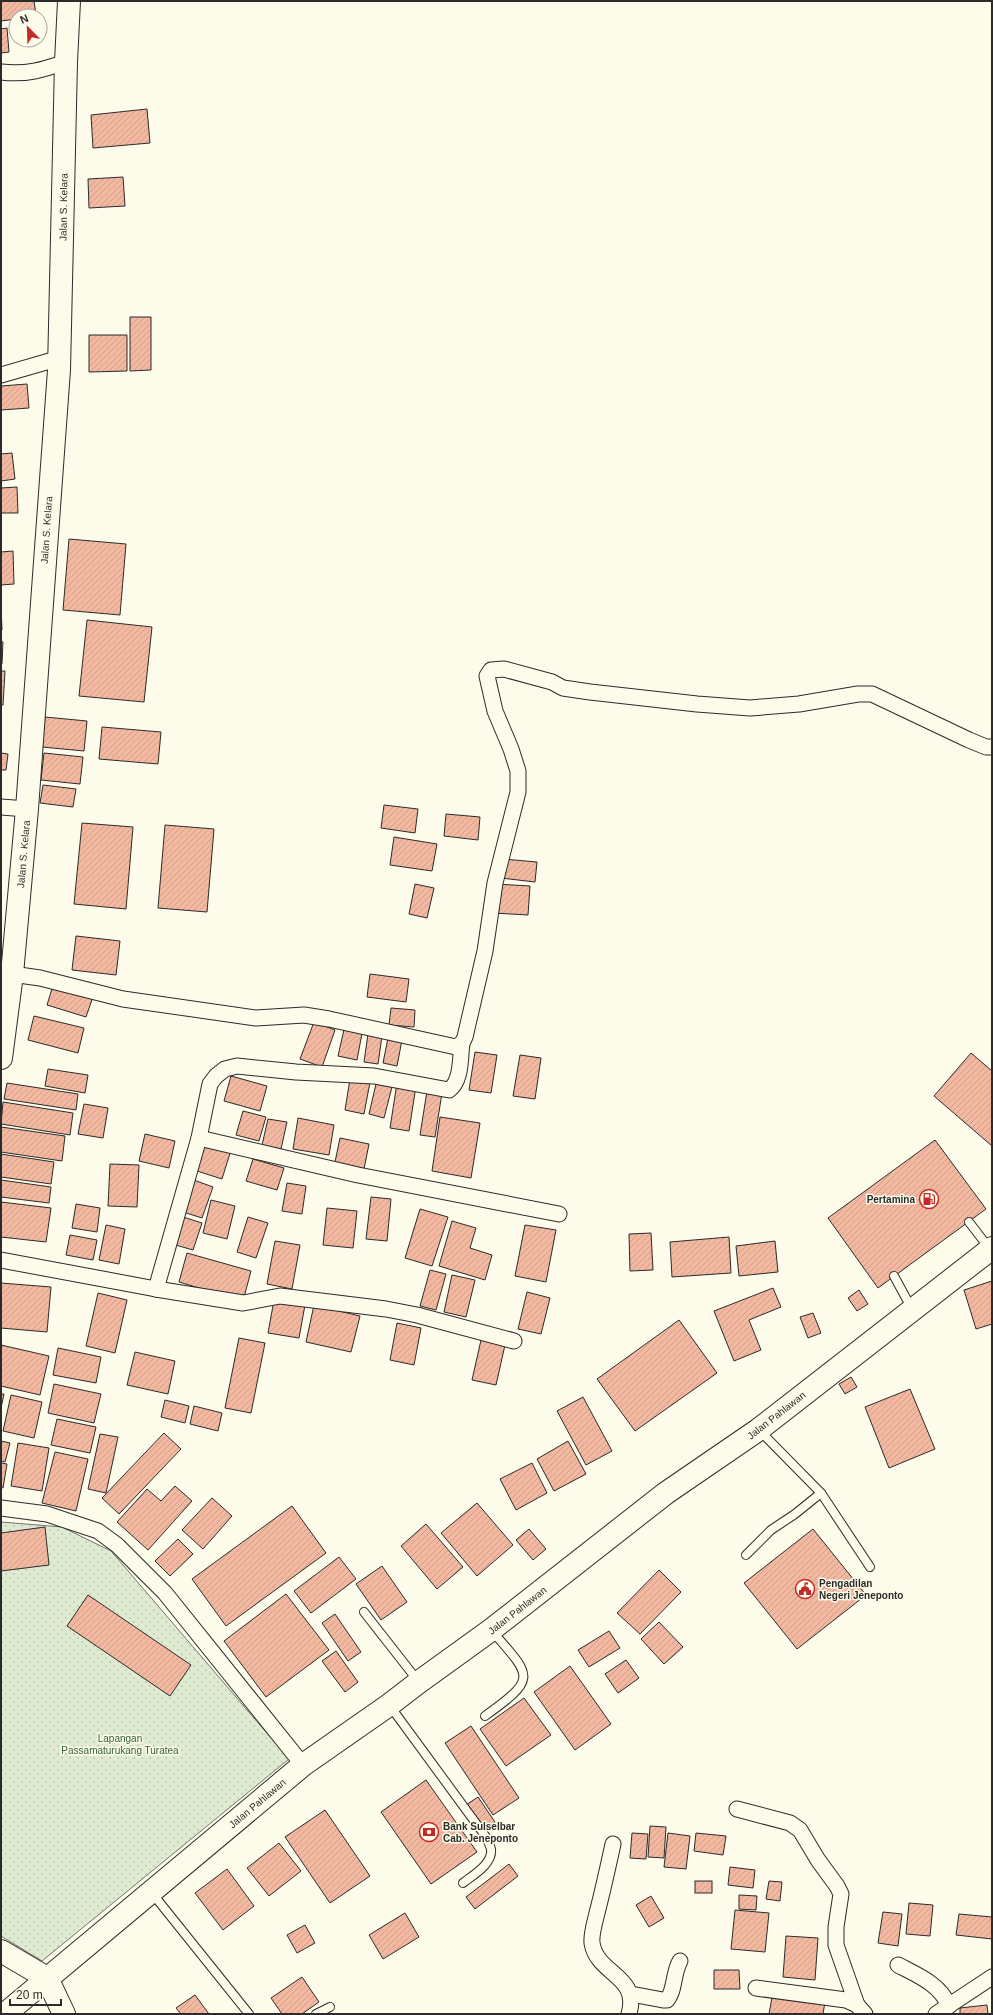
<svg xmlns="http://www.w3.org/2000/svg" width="993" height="2015" font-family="Arial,sans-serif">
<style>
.park{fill:url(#park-dots);stroke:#74746e}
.building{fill:url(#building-hatch);stroke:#2b2b2b}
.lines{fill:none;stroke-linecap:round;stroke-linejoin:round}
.lane-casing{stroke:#2b2b2b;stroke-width:10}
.street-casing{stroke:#2b2b2b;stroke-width:17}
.primary-casing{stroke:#2b2b2b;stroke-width:24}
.highway-casing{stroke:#2b2b2b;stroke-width:24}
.lane{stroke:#fdfbea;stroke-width:8}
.street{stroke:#fdfbea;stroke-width:15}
.primary{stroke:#fdfbea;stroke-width:22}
.highway{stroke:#fdfbea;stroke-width:22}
.labels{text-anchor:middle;stroke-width:3;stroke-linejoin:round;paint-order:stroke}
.street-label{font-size:10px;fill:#2b2b2b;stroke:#fdfbea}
.poi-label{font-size:10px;font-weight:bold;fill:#2b2b2b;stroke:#fdfbea;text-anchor:start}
.park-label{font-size:10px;fill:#34623c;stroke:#fdfbea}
</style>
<defs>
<pattern id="park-dots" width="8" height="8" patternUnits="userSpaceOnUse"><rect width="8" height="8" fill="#deebd1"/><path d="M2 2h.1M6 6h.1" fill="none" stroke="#bfcab4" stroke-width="1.8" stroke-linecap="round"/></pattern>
<pattern id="building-hatch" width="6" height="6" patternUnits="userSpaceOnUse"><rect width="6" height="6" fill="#f2b8a0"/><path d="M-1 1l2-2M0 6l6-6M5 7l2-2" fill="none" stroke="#d09e8a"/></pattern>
</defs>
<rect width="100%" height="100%" fill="#fdfbea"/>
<path class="park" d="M1,1522L62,1527L111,1551L289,1759L42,1961L1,1936Z"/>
<g class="building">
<path d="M1,1H34L36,15L16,16V19L1,21Z"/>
<path d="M7,28L9,52L1,53V29Z"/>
<path d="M147,109L150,143L93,148L91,115Z"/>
<path d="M123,177L125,206L89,208L88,179Z"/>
<path d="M130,317H151V370L130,371Z"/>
<path d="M89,335H127V371L89,372Z"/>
<path d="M27,384L29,408L1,410V386Z"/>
<path d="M12,453L15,479L1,481V454Z"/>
<path d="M17,487L18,513H1V488Z"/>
<path d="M69,539L126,544L120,615L63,610Z"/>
<path d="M13,551L14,584L1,585V552Z"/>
<path d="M1,603L2,630H1Z"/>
<path d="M87,620L152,627L144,702L79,696Z"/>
<path d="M1,641L3,642L2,664H1Z"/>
<path d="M1,671H5L3,705H1Z"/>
<path d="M45,717L87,721L84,751L42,747Z"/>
<path d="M102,727L161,732L158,764L99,759Z"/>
<path d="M1,753L8,754L6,770H1Z"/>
<path d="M44,753L83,757L80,784L41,780Z"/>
<path d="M43,785L76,789L73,807L40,803Z"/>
<path d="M384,805L418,809L415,833L381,828Z"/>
<path d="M446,814L480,817L478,840L444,836Z"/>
<path d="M82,823L133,827L126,909L74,904Z"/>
<path d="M165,825L214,829L207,912L158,908Z"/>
<path d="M394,837L437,844L432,871L390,865Z"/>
<path d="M503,859L537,862L535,882L501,878Z"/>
<path d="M415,884L434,888L427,918L409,914Z"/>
<path d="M495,884L530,886L528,915L493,913Z"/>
<path d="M76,936L120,941L116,975L72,970Z"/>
<path d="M370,974L409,979L406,1002L367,997Z"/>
<path d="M54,982L94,994L86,1017L47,1005Z"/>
<path d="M391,1008L415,1010L414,1027L389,1025Z"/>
<path d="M34,1016L84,1028L78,1053L28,1040Z"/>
<path d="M314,1022L335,1030L322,1067L300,1059Z"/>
<path d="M345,1025L363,1028L357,1060L338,1056Z"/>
<path d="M368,1034L382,1036L378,1064L364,1062Z"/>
<path d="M388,1038L402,1040L397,1066L383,1063Z"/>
<path d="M475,1052L497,1055L491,1093L469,1090Z"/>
<path d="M971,1053L992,1071V1146L934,1096Z"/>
<path d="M520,1055L541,1058L535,1099L513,1096Z"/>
<path d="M48,1069L88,1075L85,1093L45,1086Z"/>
<path d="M231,1076L267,1086L260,1111L224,1101Z"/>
<path d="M350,1079L370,1082L364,1114L345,1110Z"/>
<path d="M7,1083L78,1094L76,1110L4,1099Z"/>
<path d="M397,1083L416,1086L409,1131L390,1128Z"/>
<path d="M376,1084L392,1087L384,1118L369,1114Z"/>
<path d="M427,1091L442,1093L435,1137L420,1135Z"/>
<path d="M3,1102L73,1113L70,1135L1,1124Z"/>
<path d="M84,1104L108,1108L103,1138L78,1134Z"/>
<path d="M243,1111L266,1117L259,1141L236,1135Z"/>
<path d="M440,1117L480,1123L471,1178L432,1171Z"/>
<path d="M298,1118L334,1125L329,1155L293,1149Z"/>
<path d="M268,1119L287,1122L281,1149L262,1145Z"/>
<path d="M1,1127L65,1136L62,1161L1,1152Z"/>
<path d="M145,1134L175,1141L169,1168L139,1161Z"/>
<path d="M340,1138L369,1144L364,1169L335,1162Z"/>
<path d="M935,1140L986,1209L878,1288L828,1218Z"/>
<path d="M205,1143L231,1150L222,1179L197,1171Z"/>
<path d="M1,1154L54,1162L51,1184L1,1177Z"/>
<path d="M253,1159L284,1168L277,1190L246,1181Z"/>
<path d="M110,1164L139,1165L137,1207L108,1206Z"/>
<path d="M191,1179L213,1187L202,1218L180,1211Z"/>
<path d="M1,1180L51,1187L49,1203L1,1197Z"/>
<path d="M287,1183L306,1186L302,1214L282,1211Z"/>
<path d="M371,1197L391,1199L387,1241L366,1239Z"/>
<path d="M211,1200L235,1206L227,1239L203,1233Z"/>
<path d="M1,1202L51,1208L46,1242L1,1237Z"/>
<path d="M76,1204L100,1208L97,1232L72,1228Z"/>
<path d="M327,1208L357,1211L353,1248L323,1245Z"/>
<path d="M420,1209L448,1217L432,1266L405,1258Z"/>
<path d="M180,1216L202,1223L193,1250L172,1244Z"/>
<path d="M248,1217L268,1223L256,1258L237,1252Z"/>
<path d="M452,1221L476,1228L470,1248L492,1255L485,1280L439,1266Z"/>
<path d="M106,1225L125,1229L119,1264L99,1260Z"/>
<path d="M525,1225L556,1230L546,1282L515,1276Z"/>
<path d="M651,1233L653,1270L630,1271L629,1234Z"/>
<path d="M70,1235L97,1240L93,1260L66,1255Z"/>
<path d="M729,1237L731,1273L672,1277L670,1242Z"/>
<path d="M275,1241L300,1245L292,1289L267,1284Z"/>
<path d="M775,1241L778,1272L739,1276L736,1246Z"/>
<path d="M187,1253L251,1271L243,1301L179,1282Z"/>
<path d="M430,1270L446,1274L436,1310L420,1306Z"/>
<path d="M452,1275L475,1280L466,1317L444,1312Z"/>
<path d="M992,1281V1324L976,1329L964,1290Z"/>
<path d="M1,1283L51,1287L47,1332L1,1328Z"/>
<path d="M773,1288L781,1307L749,1320L761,1350L734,1361L714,1311Z"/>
<path d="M859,1290L868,1304L857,1311L848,1298Z"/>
<path d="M527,1292L550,1298L541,1334L518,1329Z"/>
<path d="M98,1293L127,1300L115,1353L86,1346Z"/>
<path d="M274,1300L305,1305L299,1338L268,1333Z"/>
<path d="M314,1305L360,1316L351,1352L306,1342Z"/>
<path d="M813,1313L821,1333L808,1338L800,1317Z"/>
<path d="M679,1320L717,1373L635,1431L597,1379Z"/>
<path d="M397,1323L421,1328L414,1365L390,1360Z"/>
<path d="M239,1338L265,1343L251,1413L225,1408Z"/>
<path d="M481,1340L505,1345L496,1385L472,1380Z"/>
<path d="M1,1345L49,1356L40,1395L1,1386Z"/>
<path d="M58,1348L101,1357L96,1383L53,1375Z"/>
<path d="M135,1352L175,1361L168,1394L127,1385Z"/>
<path d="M851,1377L857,1387L845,1394L839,1384Z"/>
<path d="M54,1384L101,1394L94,1423L48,1413Z"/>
<path d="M910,1389L935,1449L889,1468L865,1407Z"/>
<path d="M1,1394H4L1,1408Z"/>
<path d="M11,1395L42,1402L34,1438L3,1431Z"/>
<path d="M583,1397L612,1451L586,1465L557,1411Z"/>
<path d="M165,1400L189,1406L185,1423L161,1417Z"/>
<path d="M194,1406L222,1413L218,1431L190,1424Z"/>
<path d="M57,1419L96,1427L90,1453L51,1445Z"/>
<path d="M164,1433L181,1449L119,1514L102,1498Z"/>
<path d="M100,1434L118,1437L106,1493L88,1489Z"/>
<path d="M1,1441L10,1443L5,1462L1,1461Z"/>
<path d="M568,1441L586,1474L554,1491L537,1459Z"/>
<path d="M18,1443L49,1448L42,1491L11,1486Z"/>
<path d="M55,1452L88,1459L76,1511L42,1503Z"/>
<path d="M1,1463L7,1464L3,1488L1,1487Z"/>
<path d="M532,1463L547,1493L516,1510L500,1479Z"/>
<path d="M175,1486L192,1501L148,1550L117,1522L147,1489L161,1501Z"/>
<path d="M212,1498L232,1516L203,1549L182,1530Z"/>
<path d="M477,1503L513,1545L477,1576L441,1533Z"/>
<path d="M292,1506L326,1553L226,1626L192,1579Z"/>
<path d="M426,1524L463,1567L437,1589L401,1546Z"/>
<path d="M45,1527L49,1565L1,1571V1533Z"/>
<path d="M529,1529L546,1549L533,1560L516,1540Z"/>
<path d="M813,1529L866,1595L797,1649L744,1583Z"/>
<path d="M178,1539L193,1554L170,1576L155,1561Z"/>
<path d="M339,1557L356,1579L311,1613L294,1591Z"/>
<path d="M382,1566L407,1602L381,1620L356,1584Z"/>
<path d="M659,1570L681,1592L640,1634L617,1613Z"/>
<path d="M286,1594L329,1650L266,1697L224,1641Z"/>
<path d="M88,1595L191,1665L170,1696L67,1626Z"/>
<path d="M335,1614L361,1652L348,1661L322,1623Z"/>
<path d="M659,1622L683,1647L664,1664L641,1639Z"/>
<path d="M609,1631L620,1648L589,1667L578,1650Z"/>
<path d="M336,1651L358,1682L345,1692L322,1661Z"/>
<path d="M626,1660L639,1678L618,1693L605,1674Z"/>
<path d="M570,1666L611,1724L575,1750L534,1692Z"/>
<path d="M524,1698L551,1735L506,1766L480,1729Z"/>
<path d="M471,1726L519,1798L493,1815L445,1743Z"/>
<path d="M426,1780L477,1852L431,1884L381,1812Z"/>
<path d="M478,1797L495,1822L483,1830L466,1805Z"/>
<path d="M325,1810L370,1876L330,1903L285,1837Z"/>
<path d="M650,1826L666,1827L664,1858L648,1857Z"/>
<path d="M632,1833L648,1834L646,1859L630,1858Z"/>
<path d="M668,1833L690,1836L686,1869L664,1867Z"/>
<path d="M696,1833L726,1836L723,1855L694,1851Z"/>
<path d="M279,1843L301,1871L269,1896L247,1868Z"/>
<path d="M509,1864L518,1876L475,1909L466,1897Z"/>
<path d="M730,1867L755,1870L753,1888L728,1885Z"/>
<path d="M227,1869L254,1906L223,1930L195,1893Z"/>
<rect x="695" y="1881" width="17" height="12"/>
<path d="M769,1881L782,1882L780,1901L766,1899Z"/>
<path d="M739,1895L757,1896L756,1910L739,1909Z"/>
<path d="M651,1896L664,1918L649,1927L636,1905Z"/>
<path d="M909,1903L933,1905L930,1936L906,1934Z"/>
<path d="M735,1910L769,1913L765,1952L731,1949Z"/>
<path d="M883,1912L902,1914L898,1946L878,1943Z"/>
<path d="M405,1913L419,1937L383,1959L369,1935Z"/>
<path d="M959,1914L992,1917V1939L956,1935Z"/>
<path d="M305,1925L315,1943L297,1953L287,1935Z"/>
<path d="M786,1936L818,1938L815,1980L783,1977Z"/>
<path d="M714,1970H739L740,1989H714Z"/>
<path d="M302,1977L319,2002L302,2014H282L271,1998Z"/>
<path d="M773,1992L825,2002L823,2014H769Z"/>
<path d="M195,1995L209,2014H181L176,2008Z"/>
<path d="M987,2005L988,2014H960V2008Z"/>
</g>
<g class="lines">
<defs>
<g id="lane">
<path d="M969,1222L989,1248"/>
<path d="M894,1276L912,1309"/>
<path d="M821,1493L870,1567"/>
<path d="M746,1555L771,1530L795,1514L821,1493L759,1430"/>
<path d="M364,1612L418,1681"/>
<path d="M390,1706L486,1837C487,1840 490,1845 491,1849C493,1864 473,1875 463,1883"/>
<path d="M485,1716C538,1678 532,1677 492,1631"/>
<path d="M152,1893L249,2014"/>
<path d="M316,2014L330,2007"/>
</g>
<g id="street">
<path d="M1,72C27,75 42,70 66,62"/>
<path d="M1,375L60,358"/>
<path d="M1,807L27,809"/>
<path d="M12,974L40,978L123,999L256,1018L304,1015L329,1019L456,1047L462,1043L465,1037L485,951L495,883L518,792V771L511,749L495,711L487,676L491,670L504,669L552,682L563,688L590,692L697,704L750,708L799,704L858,694H872L969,740L986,747H992"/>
<path d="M199,1138L358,1175L559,1214"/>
<path d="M1,1260L156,1289L243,1303L280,1296L386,1309L417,1315L514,1341"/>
<path d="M156,1289L199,1138L210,1084L216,1076L225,1069L237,1066L296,1072L374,1076L449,1090C462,1081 460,1057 462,1043"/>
<path d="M1,1508L47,1514L98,1531L117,1545L165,1593L303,1765"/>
<path d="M737,1809L790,1823L800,1830L818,1860L837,1886L841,1894L836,1927V1945L857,2005"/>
<path d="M613,1844C608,1867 603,1890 597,1913C595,1922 591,1934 592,1943C597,1975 640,1975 629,2014"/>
<path d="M898,1965C917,1975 940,1984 949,2006"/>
<path d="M756,1988L846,2000L857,2005L865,2014"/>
<path d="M631,1994L663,2000H667C675,1991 673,1973 680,1961"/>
<path d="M936,2014L992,1977"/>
</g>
<g id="primary">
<path d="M1,1058L12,974L27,809L59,370L66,62L69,1"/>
<path d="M1,1951L47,1978"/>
</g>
<g id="highway">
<path d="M47,1978L64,2014"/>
<path d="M5,2014L303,1765L389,1705L419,1682L491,1630L666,1493L758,1430L992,1248"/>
</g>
</defs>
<use href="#lane" class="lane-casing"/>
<use href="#street" class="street-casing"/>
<use href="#primary" class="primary-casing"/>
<use href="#highway" class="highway-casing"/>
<use href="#lane" class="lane"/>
<use href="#street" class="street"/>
<use href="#primary" class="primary"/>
<use href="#highway" class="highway"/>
</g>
<defs>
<symbol id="fuel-ring" viewBox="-11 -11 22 22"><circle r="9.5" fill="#fdfbea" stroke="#c62828" stroke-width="1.5"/><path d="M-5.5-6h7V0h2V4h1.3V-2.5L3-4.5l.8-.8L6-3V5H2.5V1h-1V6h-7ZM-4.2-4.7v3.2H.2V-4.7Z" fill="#c62828"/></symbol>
<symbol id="civic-ring" viewBox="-11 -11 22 22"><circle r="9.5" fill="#fdfbea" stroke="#c62828" stroke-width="1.5"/><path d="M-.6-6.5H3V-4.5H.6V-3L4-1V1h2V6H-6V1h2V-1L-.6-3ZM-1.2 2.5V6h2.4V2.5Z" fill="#c62828"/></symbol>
<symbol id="bank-ring" viewBox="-11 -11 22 22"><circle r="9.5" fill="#fdfbea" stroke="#c62828" stroke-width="1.5"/><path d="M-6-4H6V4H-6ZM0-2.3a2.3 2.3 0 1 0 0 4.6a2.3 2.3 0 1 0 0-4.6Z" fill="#c62828"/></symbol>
</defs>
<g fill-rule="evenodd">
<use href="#fuel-ring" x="918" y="1188" width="22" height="22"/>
<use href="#civic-ring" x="794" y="1578" width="22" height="22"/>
<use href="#bank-ring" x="418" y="1821" width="22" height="22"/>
</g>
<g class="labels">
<g class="street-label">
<text transform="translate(63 207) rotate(-89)" y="4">Jalan S. Kelara</text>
<text transform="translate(46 530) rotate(-86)" y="4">Jalan S. Kelara</text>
<text transform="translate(23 854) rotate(-85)" y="4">Jalan S. Kelara</text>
<text transform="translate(776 1415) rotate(-38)" y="4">Jalan Pahlawan</text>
<text transform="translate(517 1610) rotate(-38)" y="4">Jalan Pahlawan</text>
<text transform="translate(257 1803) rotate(-40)" y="4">Jalan Pahlawan</text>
</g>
<g class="poi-label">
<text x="915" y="1203" text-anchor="end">Pertamina</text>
<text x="819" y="1587">Pengadilan<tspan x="819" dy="12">Negeri Jeneponto</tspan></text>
<text x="443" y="1830">Bank Sulselbar<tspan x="443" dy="12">Cab. Jeneponto</tspan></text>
</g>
<g class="park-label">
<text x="120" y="1742">Lapangan<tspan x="120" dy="12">Passamaturukang Turatea</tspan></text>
</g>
</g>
<rect width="993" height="2015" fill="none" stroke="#2b2b2b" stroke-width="4"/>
<g transform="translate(28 28) rotate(337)"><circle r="19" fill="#fdfbea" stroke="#a9a89e"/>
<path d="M0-3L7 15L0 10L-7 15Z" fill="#c62828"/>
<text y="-6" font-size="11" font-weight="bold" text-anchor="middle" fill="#2b2b2b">N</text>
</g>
<path d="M10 1999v6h51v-6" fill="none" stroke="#2b2b2b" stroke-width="2"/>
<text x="16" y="1999" font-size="12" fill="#2b2b2b" stroke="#fdfbea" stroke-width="3" paint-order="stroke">20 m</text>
</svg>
